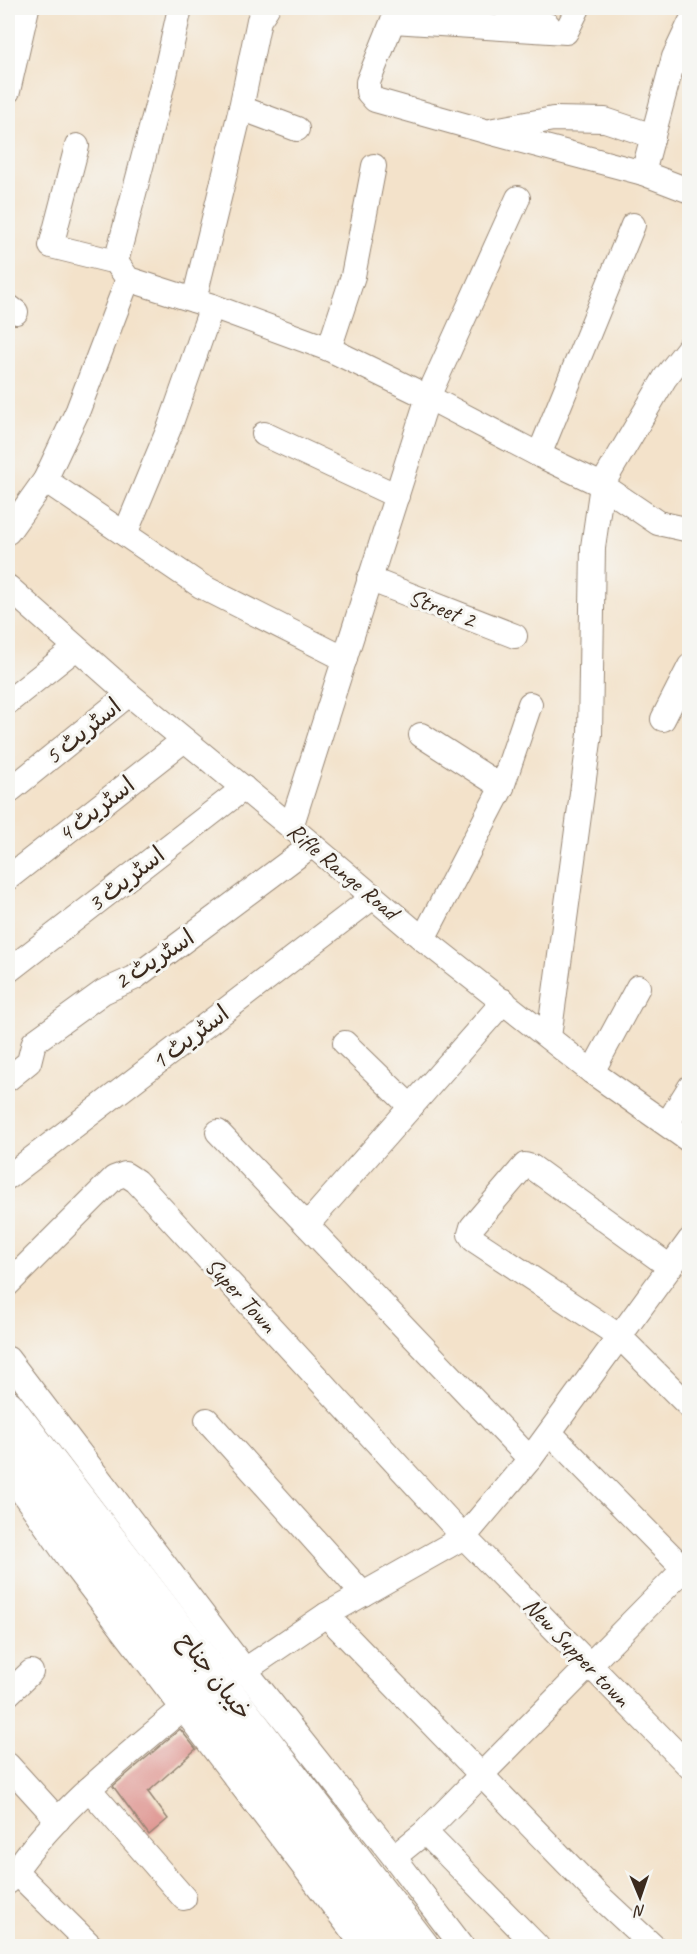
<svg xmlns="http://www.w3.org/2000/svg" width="697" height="1954" font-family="Caveat,'Playpen Sans Arabic',sans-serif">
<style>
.building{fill:#df9692}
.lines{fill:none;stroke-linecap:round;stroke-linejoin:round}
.minor-casing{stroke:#978674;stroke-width:26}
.major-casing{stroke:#978674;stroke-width:32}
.minor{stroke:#fff;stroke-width:24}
.major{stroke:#fff;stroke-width:30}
.labels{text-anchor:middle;stroke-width:6;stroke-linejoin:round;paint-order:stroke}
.street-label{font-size:24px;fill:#3b2a1e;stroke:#f6f6f2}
</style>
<rect width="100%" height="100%" fill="#f6f6f2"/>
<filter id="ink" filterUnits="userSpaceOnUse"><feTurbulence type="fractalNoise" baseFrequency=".0167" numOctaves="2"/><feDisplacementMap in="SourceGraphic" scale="12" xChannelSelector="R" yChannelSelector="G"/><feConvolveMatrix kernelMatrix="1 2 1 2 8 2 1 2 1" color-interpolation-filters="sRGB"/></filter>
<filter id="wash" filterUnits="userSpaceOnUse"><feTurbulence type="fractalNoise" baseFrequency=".008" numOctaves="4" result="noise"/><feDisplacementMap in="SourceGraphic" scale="24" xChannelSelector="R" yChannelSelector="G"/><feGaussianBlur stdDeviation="1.35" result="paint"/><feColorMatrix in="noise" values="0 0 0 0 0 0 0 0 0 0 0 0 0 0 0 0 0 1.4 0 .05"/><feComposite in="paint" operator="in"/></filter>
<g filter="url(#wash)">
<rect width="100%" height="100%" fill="#f3e2ca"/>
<g id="blocks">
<path class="building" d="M180,1729L196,1749L148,1792L168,1819L149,1835L113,1786Z"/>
</g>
</g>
<g filter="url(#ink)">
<use href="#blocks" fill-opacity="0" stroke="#978674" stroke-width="1.5"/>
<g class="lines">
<defs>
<g id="minor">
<path d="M180,8L165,75L116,262L128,279L212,306L329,349L428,397L539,455L602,485L658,523L690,530"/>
<path d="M398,8L368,82V92L375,100L485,131L643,173L690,191"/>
<path d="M506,8L548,25"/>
<path d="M393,21L566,32L578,8"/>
<path d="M8,91L27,8"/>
<path d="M241,108L297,129"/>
<path d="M494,130L553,119L605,120L653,136"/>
<path d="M77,146L51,246L116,262"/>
<path d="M643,173L674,57L690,23"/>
<path d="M194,300L241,108L259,20L267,8"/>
<path d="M8,306L16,312"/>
<path d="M329,349L353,276L374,166"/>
<path d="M264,434L397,496"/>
<path d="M539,455L633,225"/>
<path d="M45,480L201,586L345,659"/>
<path d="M8,532L45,480L78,410L128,279"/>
<path d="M125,534L170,426L212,306"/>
<path d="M369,579L515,636"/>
<path d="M8,587L129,694L291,827L423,939L592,1072L690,1141"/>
<path d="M8,702L76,648"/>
<path d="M663,719L690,666"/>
<path d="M421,735L502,787"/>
<path d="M8,792L129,694"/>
<path d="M291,827L428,397L518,198"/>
<path d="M8,878L184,740"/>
<path d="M423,939L502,787L530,704"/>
<path d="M8,971L244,788"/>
<path d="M549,1037L590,734L593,547L602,485L665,378L690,346"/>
<path d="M345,1043L411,1107"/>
<path d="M592,1072L638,987"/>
<path d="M8,1079L29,1062L34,1042L103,992L134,978L312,845"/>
<path d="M667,1124L690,1087"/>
<path d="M218,1132L530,1459"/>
<path d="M8,1177L373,897"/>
<path d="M307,1225L504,1001"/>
<path d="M670,1267L532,1167L525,1165L472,1227L470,1234L474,1240L619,1336L690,1407"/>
<path d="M8,1284L114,1178L125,1174L136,1181L464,1537L690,1767"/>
<path d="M8,1359L245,1670L394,1857L462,1946"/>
<path d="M207,1420L363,1594"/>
<path d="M550,1433L690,1575"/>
<path d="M8,1472L72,1563L364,1946"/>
<path d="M326,1615L597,1894L653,1946"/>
<path d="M245,1670L326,1615L464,1537L530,1459L690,1240"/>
<path d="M8,1694L31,1672"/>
<path d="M8,1765L58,1820"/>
<path d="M89,1789L184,1898"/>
<path d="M425,1832L537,1946"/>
<path d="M394,1857L425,1832L690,1563"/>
<path d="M15,1871L91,1946"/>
<path d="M8,1882C51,1814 122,1760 183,1708"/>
</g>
<g id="major">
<path d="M8,1405L424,1946"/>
<path d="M8,1443L392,1946"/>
</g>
</defs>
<use href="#minor" class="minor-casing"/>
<use href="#major" class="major-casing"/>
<use href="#minor" class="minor"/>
<use href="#major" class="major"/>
</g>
</g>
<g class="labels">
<g class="street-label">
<text transform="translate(442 608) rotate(21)" y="8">Street 2</text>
<text transform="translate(83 731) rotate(-39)" y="8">اسٹریٹ 5</text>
<text transform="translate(96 809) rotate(-38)" y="8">اسٹریٹ 4</text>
<text transform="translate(343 871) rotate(40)" y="8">Rifle Range Road</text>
<text transform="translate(126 879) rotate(-38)" y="8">اسٹریٹ 3</text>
<text transform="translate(154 959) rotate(-33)" y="8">اسٹریٹ 2</text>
<text transform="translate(190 1037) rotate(-37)" y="8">اسٹریٹ 1</text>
<text transform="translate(241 1295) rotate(47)" y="8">Super Town</text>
<text transform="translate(577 1652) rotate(46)" y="8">New Supper town</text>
<text transform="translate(215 1676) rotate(52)" y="8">خیبان جناح</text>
</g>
</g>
<rect width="697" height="1954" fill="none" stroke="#f6f6f2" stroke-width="30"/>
<g transform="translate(640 1897) rotate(178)" stroke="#f6f6f2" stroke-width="4.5" paint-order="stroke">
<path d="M0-4.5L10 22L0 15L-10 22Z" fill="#3b2a1e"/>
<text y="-9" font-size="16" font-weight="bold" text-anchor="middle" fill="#3b2a1e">N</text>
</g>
</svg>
